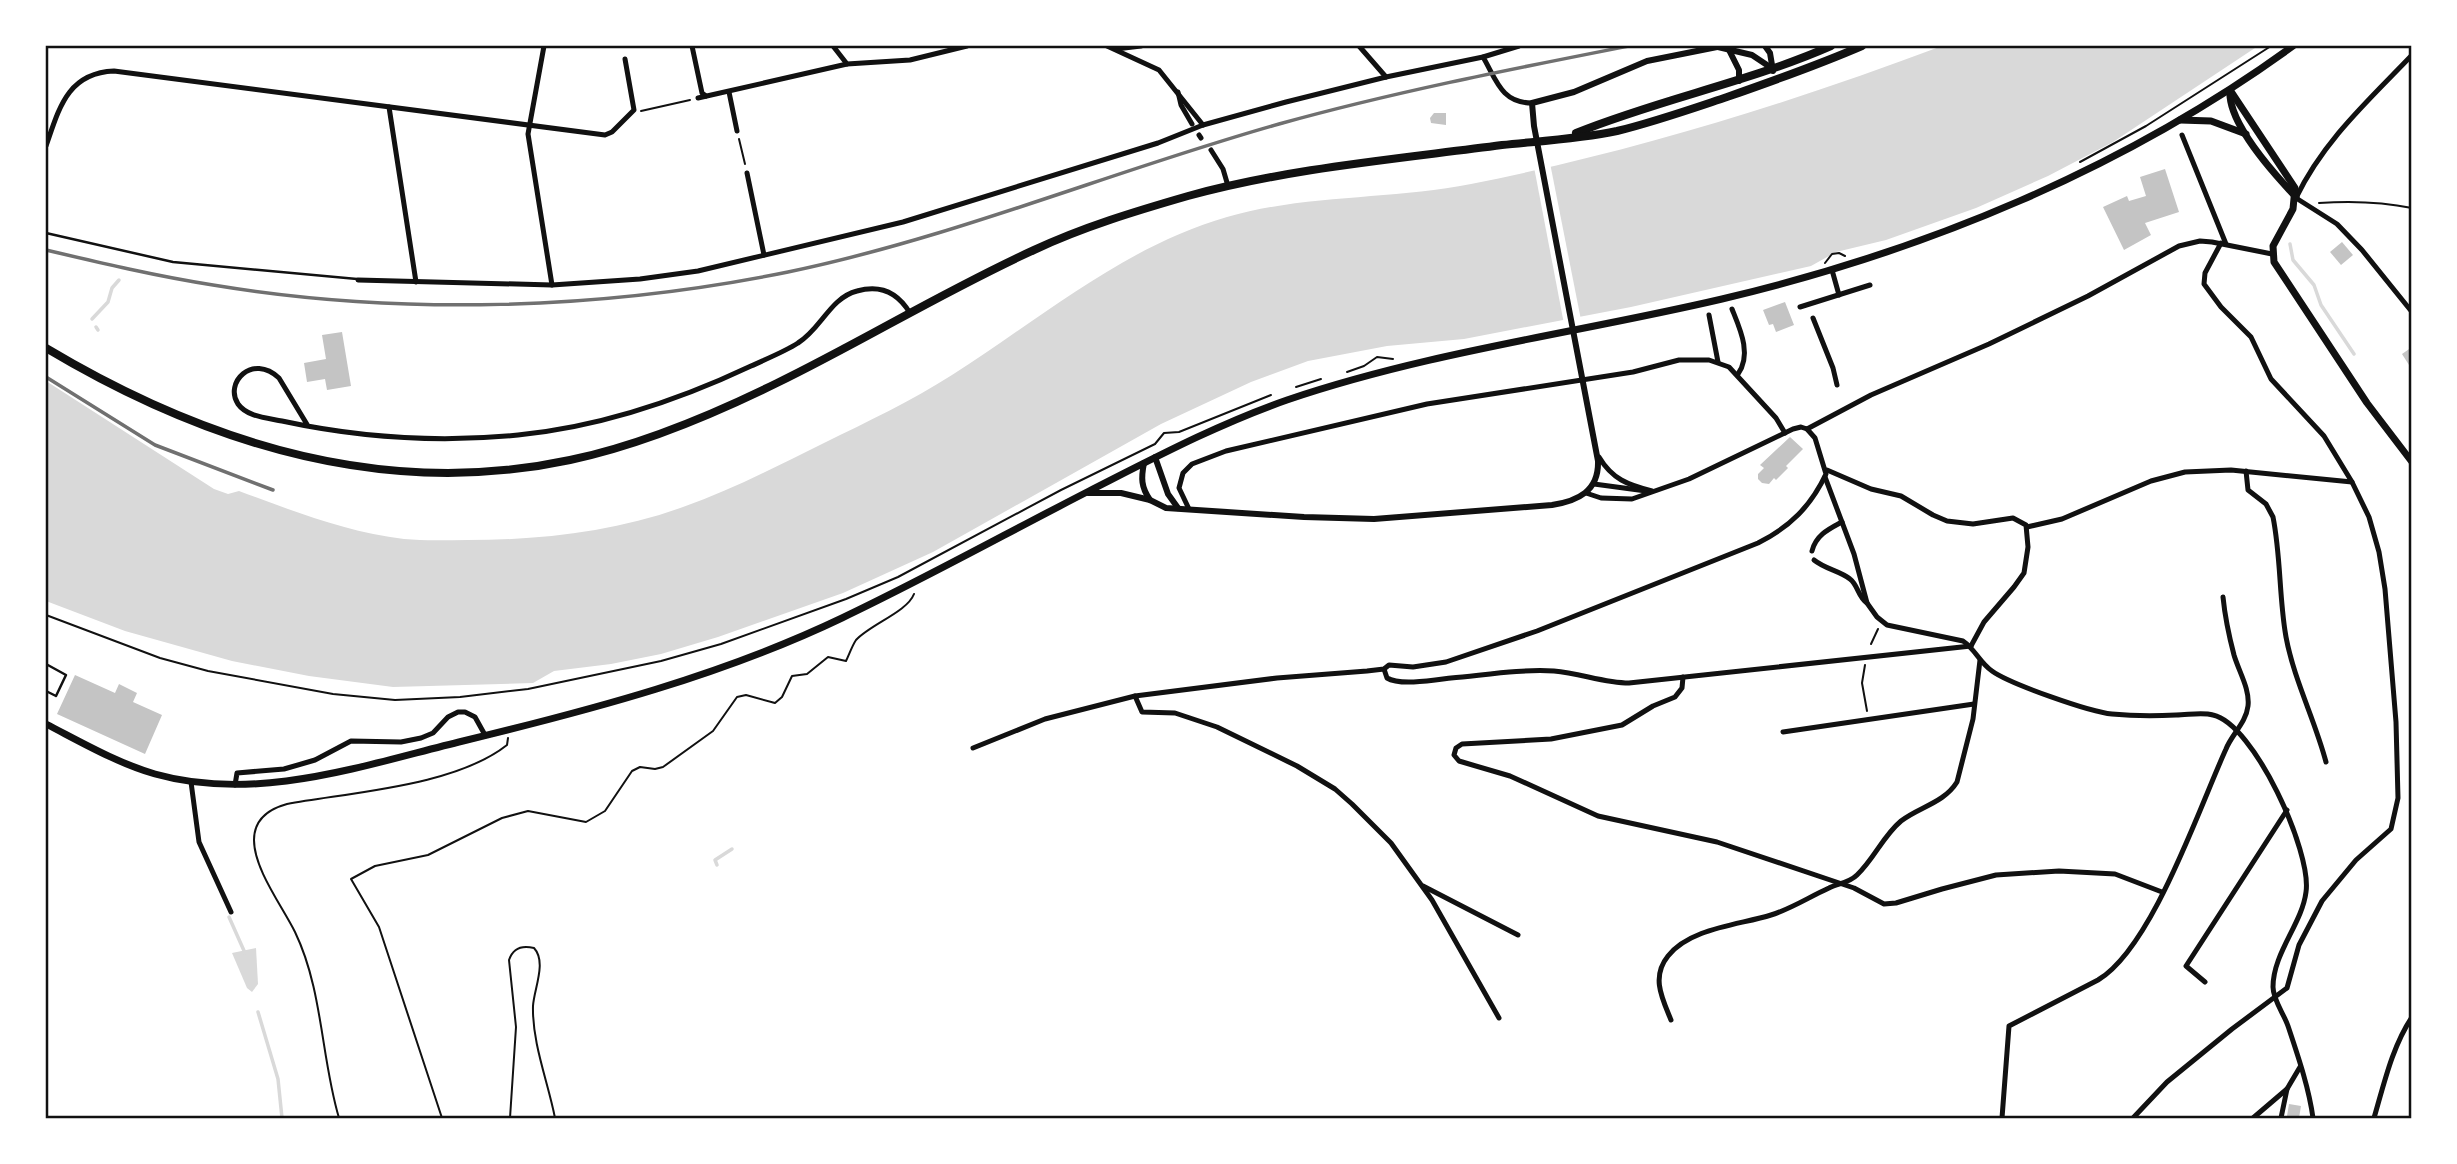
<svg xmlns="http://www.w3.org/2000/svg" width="2457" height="1164" font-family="'Noto Sans',sans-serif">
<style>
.water{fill:#d9d9d9}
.pier{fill:#fff}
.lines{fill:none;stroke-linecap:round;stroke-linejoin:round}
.stream{stroke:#d9d9d9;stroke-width:3.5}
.building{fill:#c4c4c4}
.path{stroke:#111;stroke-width:2}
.service{stroke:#111;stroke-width:2.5}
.minor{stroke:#111;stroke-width:5}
.tertiary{stroke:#111;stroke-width:6}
.secondary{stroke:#111;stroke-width:7}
.primary{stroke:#111;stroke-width:8}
.rail{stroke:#707070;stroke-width:3.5}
.neatline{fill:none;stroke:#111;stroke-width:2.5}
</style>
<rect width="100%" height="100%" fill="#fff"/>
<g class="water">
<path d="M1942,46H2258L2113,142L2048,176L1976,208L1886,240L1836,252L1811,266L1631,307L1464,339L1387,346L1308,361L1251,382L1161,424L933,552L843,593L718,637L661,654L611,664L554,671L533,683L393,687L309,676L232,661L125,631L46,601V381L214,489L228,494L239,491C293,511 346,532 404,539C425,541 447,540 468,540C540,540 614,532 683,507C732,490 777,466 824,443C867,422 911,401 952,375C1040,319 1125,246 1227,217C1307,194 1391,200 1471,184C1632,152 1788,104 1942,46Z"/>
<path d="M256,948L258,984L252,992L247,988L232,953Z"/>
</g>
<path class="pier" d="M1550,163L1581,320L1564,324L1534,167Z"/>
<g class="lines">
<g class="stream">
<path d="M2290,244L2293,260L2314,285L2321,305L2354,354"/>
<path d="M92,319L108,302L112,288L119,280"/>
<path d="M96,327L98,330"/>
<path d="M717,865L715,860L732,849"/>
<path d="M229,917L245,953"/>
<path d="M258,1012L278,1079L282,1118"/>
</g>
</g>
<g class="building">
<path d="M1434,113H1446V125L1431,123L1430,118Z"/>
<path d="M2165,169L2179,212L2145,223L2151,235L2124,250L2103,207L2127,196L2129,201L2146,196L2140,177Z"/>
<path d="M2342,242L2353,255L2341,265L2330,252Z"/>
<path d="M1785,302L1794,325L1776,332L1773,324L1769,325L1763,310Z"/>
<path d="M342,332L351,386L327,390L325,379L307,382L304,363L326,359L322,335Z"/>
<path d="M2412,347V363L2409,365L2402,354Z"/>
<path d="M1790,437L1803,449L1786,466L1788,468L1776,480L1774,478L1769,484L1762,483L1758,479V474L1764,468L1760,465Z"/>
<path d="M75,675L115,693L119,684L137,693L133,702L162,715L145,754L57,714Z"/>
<path d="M2289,1104L2301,1106L2299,1118L2287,1116Z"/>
</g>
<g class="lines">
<g class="path">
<path d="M641,111L690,100"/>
<path d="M739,139L745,164"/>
<path d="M2080,162L2146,126L2271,46"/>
<path d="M2319,203C2348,201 2383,202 2412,208"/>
<path d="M1825,263L1832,254L1839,253L1845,256"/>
<path d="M1347,372L1364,366L1377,357L1393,359"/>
<path d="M1296,387L1321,379"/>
<path d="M46,615L160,658L208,671L333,694L395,700L460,697L528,689L661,661L721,644L846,599L898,577L1061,490L1155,444L1164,433L1179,432L1271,395"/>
<path d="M1871,644L1878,629"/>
<path d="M1865,665L1862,683L1867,711"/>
<path d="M339,1118C321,1058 323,990 295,932C282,906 254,869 254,840C254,819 269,809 287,804C353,792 455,786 507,745L508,738"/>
<path d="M442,1118L379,927L351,879L375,866L428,855L502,818L528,811L586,822L605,811L632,771L640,767L655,769L663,767L713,731L737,697L746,695L775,703L782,697L792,676L807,674L828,657L846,661C849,655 852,646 856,640C871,624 907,612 914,594"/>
<path d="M510,1118L516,1027L509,960C513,948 522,945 534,948C547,962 534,989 533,1006C532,1043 548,1082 555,1118"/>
</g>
<g class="service">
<path d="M46,233L173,262L357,279"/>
<path d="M46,664L66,675L56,696L46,691"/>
</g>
<g class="minor">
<path d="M544,46L528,134L552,285"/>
<path d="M692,46L702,93L706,96"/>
<path d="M833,46L847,64L910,60L967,46"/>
<path d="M1107,46L1159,70L1203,125"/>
<path d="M1359,46L1386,77"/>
<path d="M1116,49L1141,46"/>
<path d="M2412,55C2369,100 2323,141 2296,198L2337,224L2362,250L2412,312"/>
<path d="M1483,57C1496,79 1501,103 1532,103"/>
<path d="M729,92L737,131"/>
<path d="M1178,92L1181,105L1192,124"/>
<path d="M698,98L847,64"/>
<path d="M389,107L416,282"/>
<path d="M1199,135L1201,138"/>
<path d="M2182,135L2226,244"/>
<path d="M46,146C59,109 67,73 114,71L605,135L612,132L634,110L625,59"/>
<path d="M1211,150L1223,169L1228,186"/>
<path d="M747,173L764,255"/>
<path d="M1832,270L1839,295"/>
<path d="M358,280L552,285L640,279L698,271L903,222L1158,143L1203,125L1286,102L1386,77L1483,57L1519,46"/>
<path d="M1800,307L1870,285"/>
<path d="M1732,309C1740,329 1752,354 1738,374"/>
<path d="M1709,315L1718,362"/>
<path d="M1813,318L1833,368L1837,385"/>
<path d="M308,426L279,378C252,353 224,383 238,404C247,417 268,418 282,421C361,438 438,443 518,435C599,427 679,400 751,366C766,359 784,352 798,343C821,329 830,298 857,291C881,284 898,293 910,313"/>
<path d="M1599,457C1612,479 1628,485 1652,491"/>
<path d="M1827,470L1871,489L1901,496L1933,515L1947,521L1973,524L2013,518L2026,525L2028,547L2024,573L2014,587L1984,622L1971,646"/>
<path d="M2246,471L2248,490L2266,504L2273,517C2281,557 2279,598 2286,637C2294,680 2315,720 2326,762"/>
<path d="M1825,477L1854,554L1867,603L1877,617L1887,625L1963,641C1975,649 1980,663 1992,671C2010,684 2090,712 2112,714C2133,716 2155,716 2176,715C2188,715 2202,712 2213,715C2254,724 2312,852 2306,892C2302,924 2273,953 2273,987C2273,1000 2284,1014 2288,1026C2298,1056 2309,1088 2313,1118"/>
<path d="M1594,484L1646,491"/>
<path d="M1586,493L1601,498L1632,499L1689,479L1793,429L1801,427L1807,429L1871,395L1989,344L2088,296L2179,246L2200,241L2212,242L2272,254"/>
<path d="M1189,509L1179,488L1183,473L1192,464L1226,451L1427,404L1633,372L1679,360H1709L1729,367L1776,418L1785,433"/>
<path d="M2027,527L2062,519L2151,481L2185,472L2231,470L2352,482"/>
<path d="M1812,551C1816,535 1829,529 1842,522"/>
<path d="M1814,560C1825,569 1840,571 1850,579C1858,585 1858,597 1867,603"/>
<path d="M1384,669L1387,678C1400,686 1435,680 1451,678C1485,675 1520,669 1554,671C1580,673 1604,683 1629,683L1971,646"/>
<path d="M1683,677L1682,688L1675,697L1653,706L1622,725L1551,739L1462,744L1456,748L1454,755L1459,761L1510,776L1598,816L1717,842L1854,888L1884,904L1896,903L1942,889L1996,875L2059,871L2115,874L2162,892"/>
<path d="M1135,696L1142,712L1175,713L1217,727L1297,766L1335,789L1352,804L1391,843L1432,900L1499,1018"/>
<path d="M1783,732L1974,704"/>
<path d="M973,748L1045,719L1135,696L1277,678L1367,671L1384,669L1389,665L1413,667L1446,662L1537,631L1758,543C1790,527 1811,506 1826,474L1815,438L1807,429"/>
<path d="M191,782L199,842L231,912"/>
<path d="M235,785L237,773L284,769L315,760L351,741L401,742L421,738L433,733L448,717L458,712H465L475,717L485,735"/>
<path d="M1423,886L1518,935"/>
<path d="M2205,982L2186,966L2287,810"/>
<path d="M1671,1020C1662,998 1651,977 1668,956C1690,928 1739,925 1771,915C1791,909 1809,897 1829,888C1839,883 1849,883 1857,875C1874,859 1883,836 1901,821C1919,807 1944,803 1957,782L1973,719L1980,660"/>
<path d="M2002,1118L2009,1026L2098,980C2152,948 2199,808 2226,749C2232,734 2246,723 2248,706C2250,689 2239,672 2234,655C2229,636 2225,617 2223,597"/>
<path d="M2133,1118L2167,1082L2232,1029L2287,988L2299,945L2322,901L2356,860L2391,829L2398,798L2396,722L2385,589L2379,552L2369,517L2352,482L2324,436L2271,379L2251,337L2221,307L2204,284L2205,273L2221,243"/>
<path d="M2253,1118L2287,1089"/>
<path d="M2281,1118L2287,1089L2300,1067"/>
<path d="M2374,1118C2384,1084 2392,1047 2412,1017"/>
</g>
<g class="tertiary">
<path d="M1765,46L1770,53L1773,71"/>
<path d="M1718,47L1752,55L1773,69"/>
<path d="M1728,48L1739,70V81"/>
<path d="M1155,457L1168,494L1178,508"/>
<path d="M1144,463C1141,478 1141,487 1150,500"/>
<path d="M1088,493H1121L1150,500L1166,508L1304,517L1374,519L1552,505C1578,501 1599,491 1598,461L1534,126L1532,103L1574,92L1647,61L1722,46"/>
</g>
<g class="secondary">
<path d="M2230,90L2295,188L2293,209L2273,246L2274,262L2367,403L2412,462"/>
<path d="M2230,90C2227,122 2274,174 2296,197"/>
<path d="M2180,120L2211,121L2246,134"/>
<path d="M46,724C81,742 117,763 155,774C258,803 364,765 463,741C591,710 723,675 842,618C926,578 1007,533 1089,491C1154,458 1218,424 1287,400C1428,352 1577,333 1722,299C1925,251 2124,169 2293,46"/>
</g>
<g class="primary">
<path d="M1576,133C1660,99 1749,82 1831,46"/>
<path d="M46,348C205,443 383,500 570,460C641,445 712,415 777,383C863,341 946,290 1034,250C1083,227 1136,211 1188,196C1290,168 1397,159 1502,145C1540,141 1579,139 1617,131C1654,122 1691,109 1727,97C1773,81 1818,65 1862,46"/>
</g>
<g class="rail">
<path d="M46,250C101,263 156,276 213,285C401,316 601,310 788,272C956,237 1115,170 1279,124C1394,92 1512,69 1629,46"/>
<path d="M46,377L155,445L273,490"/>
</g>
</g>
<rect width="2457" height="1164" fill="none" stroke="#ffffff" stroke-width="94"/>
<rect x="47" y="47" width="2363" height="1070" class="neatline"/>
</svg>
